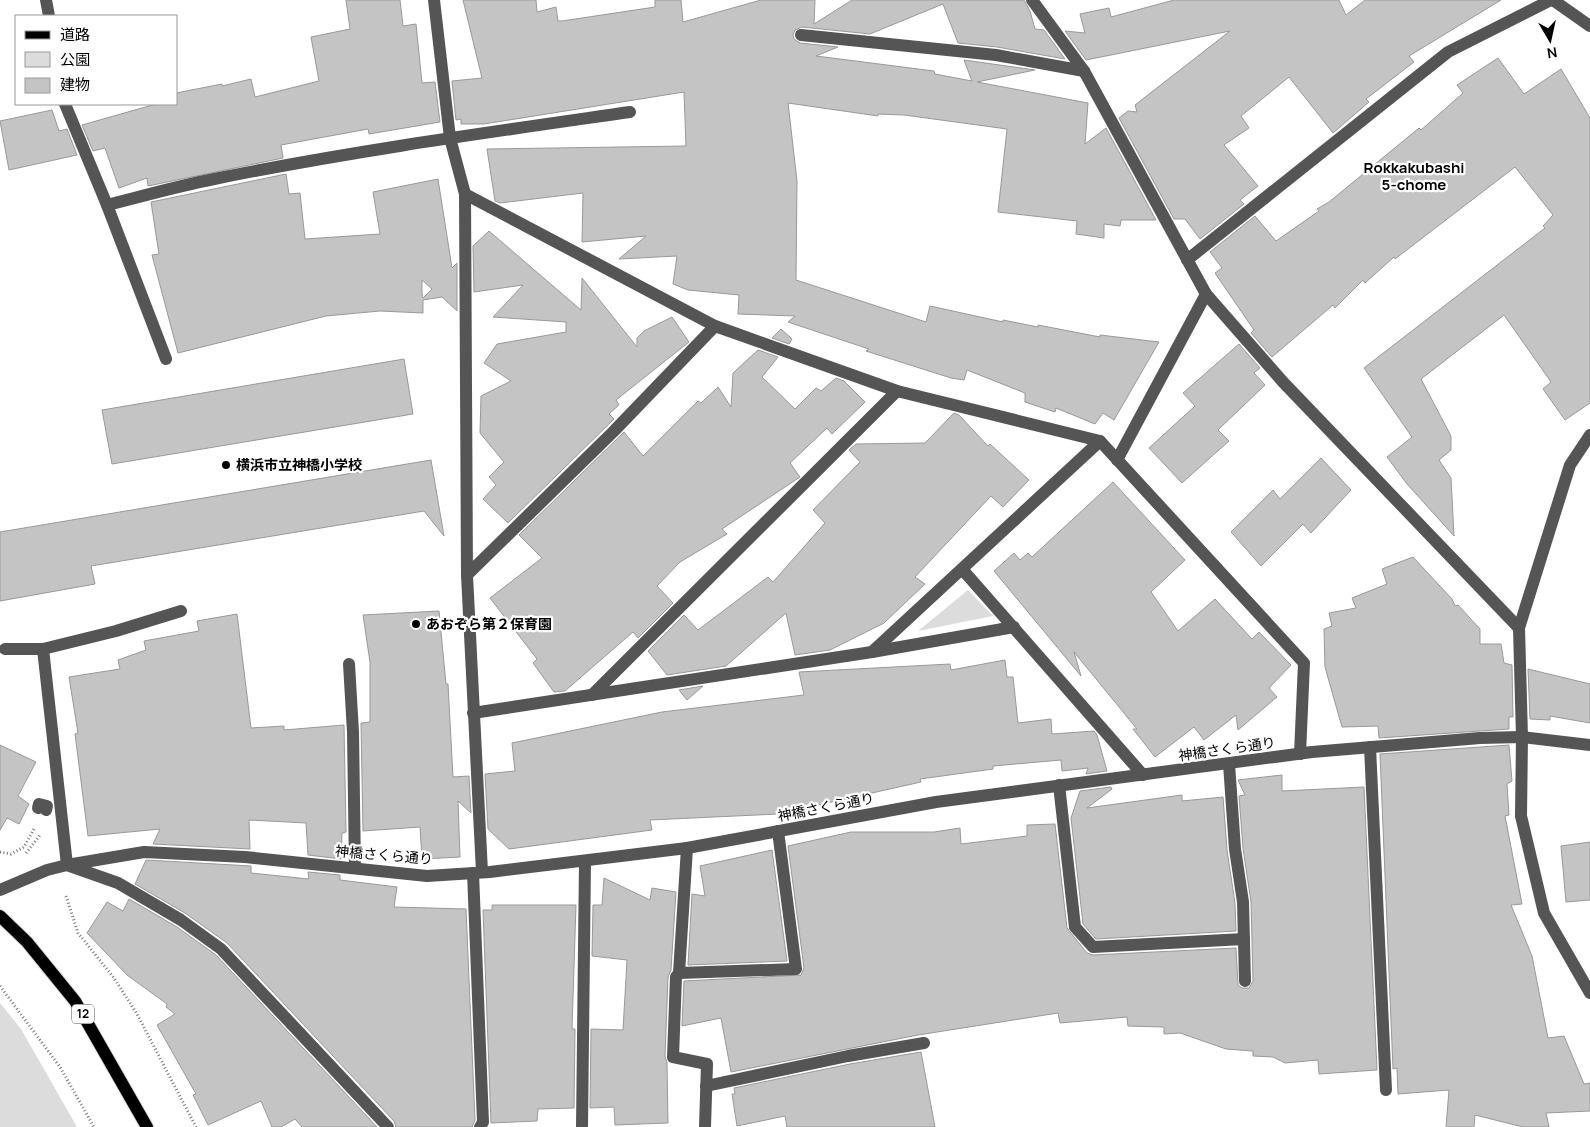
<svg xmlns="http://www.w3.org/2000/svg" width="1590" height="1127" font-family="Manrope,'Noto Sans JP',sans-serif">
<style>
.green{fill:#dcdcdc}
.building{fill:#c4c4c4;stroke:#999;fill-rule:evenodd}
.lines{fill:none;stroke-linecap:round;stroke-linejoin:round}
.major-casing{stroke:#dbdbdb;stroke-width:14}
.path{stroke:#777;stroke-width:3;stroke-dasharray:1 2.5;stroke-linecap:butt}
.minor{stroke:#555;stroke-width:12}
.major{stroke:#000;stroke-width:12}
.poi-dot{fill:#000;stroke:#fff;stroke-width:2}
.labels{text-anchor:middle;stroke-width:4.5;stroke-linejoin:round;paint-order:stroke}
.shield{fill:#fff;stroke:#4c4c4c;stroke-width:1}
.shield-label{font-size:12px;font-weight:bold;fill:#000}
.poi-label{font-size:14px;font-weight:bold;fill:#000;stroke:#fff;text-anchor:start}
.street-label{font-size:14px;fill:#000;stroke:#fff}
.neighbourhood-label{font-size:15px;font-weight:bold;fill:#000;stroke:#fff}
</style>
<rect width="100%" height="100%" fill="#fff"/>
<g class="green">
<path d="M968,590L993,616L918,631Z"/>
<path d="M0,1003L21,1029L77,1127H0Z"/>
</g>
<g class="building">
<path d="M346,0H400L403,26L416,24L422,83L435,82L440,122L369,134L368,129L281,145L283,158L148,186L147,178L119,188L105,148L93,151L82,125L156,104H176V93L222,84V86L251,79L255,97L319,81L311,37L350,29Z"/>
<path d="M463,0H536L537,12L556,7L558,21H562L655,7V0H681L683,22L761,0H815L814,24L852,0H1024L1030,11L1035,29L1044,30L1065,59L997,47L958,43L943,4L870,34L802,27L795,30L793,35L794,39L800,43L838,47L816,56L934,71L935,74L972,81L964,60L1035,70L977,82L1088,103L1085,144L1106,128L1156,220H1121L1120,226L1104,224V238L1076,234L1077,221L998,212L1007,129L904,115L878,114V116L788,103L797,181L796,280L926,322L930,306L1003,322V320L1038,327V325L1100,337V335L1159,342L1114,420L1103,413L1095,424L1056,408L1055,412L1025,402V393L967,370L964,380L951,378L866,351L869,349L788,322L795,316L738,314L739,295L688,290L673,284L677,256L619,259L646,236L582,242L583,193L500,203L495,201L487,149L686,146L684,92L484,124H461V119L456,120L452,81L482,78Z"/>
<path d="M1174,0H1339L1346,15L1365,0H1501L1409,56L1414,62L1366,99L1369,102L1333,133L1289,77L1241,116L1249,128L1224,145L1258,186L1240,200L1244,204L1200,239L1185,219H1174L1119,118L1128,111L1137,112L1135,105L1230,31L1086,60L1065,31L1085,33L1080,14L1109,8L1111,17Z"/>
<path d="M1498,58L1524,94L1561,69L1590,118V403L1565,420L1543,389L1551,382L1504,315L1421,379L1451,436V450L1439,460L1451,478L1454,536L1407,484L1387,457L1412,437L1364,368L1545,228L1543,226L1553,215L1515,167L1395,259L1394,257L1365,283L1363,280L1335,308L1333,305L1272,357L1251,333L1254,330L1215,273L1222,268L1210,252L1255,216L1276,241L1319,211L1317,209L1329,202L1419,128L1421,130L1463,93L1457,85Z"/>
<path d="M52,110L59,131L67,129L77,155L9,170L0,121Z"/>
<path d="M286,174L289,194L300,193L305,239L380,234L373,192L438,179L452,268L457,263V311L442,297L423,300V313L380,311L326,316L178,353L152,255L159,254L151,202ZM422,280L432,289L423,298L422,294Z"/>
<path d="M489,231L581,310L582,278L637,347V338L644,331L672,317L689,342L616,400L619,405L609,414L614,419L508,523L483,499L496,485L489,477L504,462L480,433L481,396L511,381L484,363L497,344L566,332V322L493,317L523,285L474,292L473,246Z"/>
<path d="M781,329L792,339L789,344L772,338Z"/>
<path d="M1239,344L1260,368L1254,373L1265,385L1218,430L1229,441L1182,483L1149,448L1195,406L1183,393Z"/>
<path d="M758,350L778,357L762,377L795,409L816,388L821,391L836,378L844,381L865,402L832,434L827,428L790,463L800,477L722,529L727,534L680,562L657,586L673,603L638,638L633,632L565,691L554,692L533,663L537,659L490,598L542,558L519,535L624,432L643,456L698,401L701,403L718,387L731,407L733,373Z"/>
<path d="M404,359L413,414L112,464L102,410Z"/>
<path d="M954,413L959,415L988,446L990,444L1029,480L1003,507L991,496L915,577L925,584L884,623L830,650L795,655L786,613L726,666L667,675L648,651L684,615L698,630L768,577L773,582L825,523L813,510L860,462L849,450L856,444L925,443Z"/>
<path d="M1321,458L1351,490L1311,533L1303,524L1261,566L1231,532L1273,490L1280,499Z"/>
<path d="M431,460L444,536L424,511L91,566L95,584L0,601V532Z"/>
<path d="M1113,482L1185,560L1151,592L1178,631L1215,599L1252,639L1259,632L1291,665L1269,688L1277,697L1238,730L1236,715L1204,740L1194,727L1155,757L1133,729H1137L1074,652L1081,676L994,571L1014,553L1020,560L1028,553L1032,557Z"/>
<path d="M1413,557L1452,599L1455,606L1458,605L1480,629V644H1501L1504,663L1512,665L1513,717H1509V729L1379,738L1378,726L1342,727L1325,667L1324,629L1332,626L1329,613L1356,608L1352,598L1387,584L1382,569Z"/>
<path d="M439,611L446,684H448L453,777L469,776L471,813L458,801L460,857L422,859L420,827L363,831L361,723L370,722V662L363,615Z"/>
<path d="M237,614L251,728L284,726V730L344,725L346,832L342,833L341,859L308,855L306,823L249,820L250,849L153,844L160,829L88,836L75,734L78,733L69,677L120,669L118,660L146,650L144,641L199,631L197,621Z"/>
<path d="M1005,660L1007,677H1013L1018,723L1051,719L1052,734L1094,731L1097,735L1107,771L1086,774L1088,768L1062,771L1061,760L993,766V769L920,779L921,782L778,814L650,820L652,830L509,849L488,829L485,774L515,771L512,743L662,712L804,695L799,672L950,664L951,670Z"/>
<path d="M1528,669L1590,684V723L1550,716V720L1530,719Z"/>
<path d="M703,686L687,700L679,690Z"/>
<path d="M0,745L36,762L18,796L29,804L19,824L7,818L0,830Z"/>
<path d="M1509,745L1512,781L1507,784L1509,815L1505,816L1522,904L1511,905L1532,956L1548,1038L1564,1036L1584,1084L1590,1083V1111L1546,1113L1549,1127H1523L1475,1115L1474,1127H1446L1449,1090L1398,1094L1397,1068L1393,1069L1380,754Z"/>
<path d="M1282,775V791L1364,787L1377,1070L1319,1074L1318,1060L1285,1063L1273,1057L1253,1056V1051L1226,1049L1180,1033L1164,1034V1027L1128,1026L1127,1017L1060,1023L1058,1013L918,1035L731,1072L721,1018L682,1026L684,981L801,975L804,968L788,846L851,832H934L960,828L961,844L1027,836V825L1055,824L1067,928L1087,953L1093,955L1236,948L1238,985L1242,988H1249L1253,981L1251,902L1243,848L1239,796L1245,795L1238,780Z"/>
<path d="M1111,787L1112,789L1087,808L1182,795V801L1223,797L1227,850L1235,903L1236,931L1096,939L1083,924L1071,818L1080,791Z"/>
<path d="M1590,842V900L1566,902L1561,846Z"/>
<path d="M772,850L787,961L688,965L692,894L705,896L700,866Z"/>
<path d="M146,860L251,866V873L309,879L308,872L340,875V880L397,887L394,907L466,909L475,1120L472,1127H396L394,1121L227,943L185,913L135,884Z"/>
<path d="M604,878L650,900L652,888L676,892L671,970L668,977L665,1057L667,1062L668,1123L615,1125L614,1107L590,1108L591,1029L623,1030L627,960L592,956L593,905H602Z"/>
<path d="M129,899L177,927L216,955L377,1127H302L295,1119L281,1127H272L261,1101L208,1125L193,1095L196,1094L157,1025L175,1014L166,1007L167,1004L127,975L87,933L107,902L123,911Z"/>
<path d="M492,905H576L572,1029H575L574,1108L538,1109L537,1121L491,1123L483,910H492Z"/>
<path d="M921,1052L935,1127H787L785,1116L737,1126L732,1094H735L734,1088L850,1064Z"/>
</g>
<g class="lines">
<defs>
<path id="major" d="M0,916L27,942L75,1001L147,1127"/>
</defs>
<use href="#major" class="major-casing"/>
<g class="path">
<path d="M0,852L11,854L24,847L34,829"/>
<path d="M26,853L41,834"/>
<path d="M66,896L78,933L114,978L137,1014L196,1127"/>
<path d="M0,986L60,1067L94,1127"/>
</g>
<g class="minor">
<path d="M46,0L49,16"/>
<path d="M434,0L450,138L465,194L467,575L482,872"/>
<path d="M1032,0L1084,71L1206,294L1283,382L1519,628L1522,737L1521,816L1544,913L1590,993"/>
<path d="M1553,0L1590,26"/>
<path d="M801,35L996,55L1084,71"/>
<path d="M65,104L107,205L166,359"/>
<path d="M465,194L715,326L897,391L1100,441L1304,663L1300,754"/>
<path d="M107,205C143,196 178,186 214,179C352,151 491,132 630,112"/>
<path d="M1187,260L1448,52L1551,0"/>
<path d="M1117,460L1206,294"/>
<path d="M962,569L1143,775"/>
<path d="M467,575L613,432L715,326"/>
<path d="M1519,628L1570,465L1590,435"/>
<path d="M5,649H43L116,631L181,611"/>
<path d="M43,649L67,865L144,852L245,857L427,876L490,872L687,848L936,802L1312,752L1480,738L1522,737L1590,745"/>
<path d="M872,652L1100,441"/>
<path d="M349,664L353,732L355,868"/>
<path d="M592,695L897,391"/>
<path d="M473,713L872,652L1014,627"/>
<path d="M1370,747L1386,1090"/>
<path d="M1229,764L1235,849L1243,902L1245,981"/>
<path d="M1059,785L1075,927L1093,947L1244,939"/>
<path d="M38,808L39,804L47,806L46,810"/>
<path d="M687,848L679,973L676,977L673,1057L707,1064L705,1127"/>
<path d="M473,873L483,1122L480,1127"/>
<path d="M0,890L47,870L67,865L118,883L181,920L221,949L388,1127"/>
<path d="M679,973L796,969L778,831"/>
<path d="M706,1086L848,1056L924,1043"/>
<path d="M582,1127L585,861"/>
</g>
<use href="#major" class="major"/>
</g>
<g class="poi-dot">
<circle cx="226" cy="465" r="5"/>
<circle cx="416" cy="624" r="5"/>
</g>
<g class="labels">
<rect class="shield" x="72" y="1004.5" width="22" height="19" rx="4"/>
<g class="shield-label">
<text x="83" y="1018">12</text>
</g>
<g class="poi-label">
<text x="236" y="470">横浜市立神橋小学校</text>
<text x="426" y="629">あおぞら第２保育園</text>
</g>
<g class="street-label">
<text transform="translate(1227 749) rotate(-8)" y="5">神橋さくら通り</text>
<text transform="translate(826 807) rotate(-11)" y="5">神橋さくら通り</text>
<text transform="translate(384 855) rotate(5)" y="5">神橋さくら通り</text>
</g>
<g class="neighbourhood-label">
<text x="1414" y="173">Rokkakubashi<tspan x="1414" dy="17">5-chome</tspan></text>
</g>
</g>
<rect x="15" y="15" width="162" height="90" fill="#ffffff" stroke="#999999"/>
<rect x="25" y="31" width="25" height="8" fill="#000000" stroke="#999999"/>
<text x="60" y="40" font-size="15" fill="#000000">道路</text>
<rect x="25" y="52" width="25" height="15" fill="#dcdcdc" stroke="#999999"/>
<text x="60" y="65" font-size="15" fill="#000000">公園</text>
<rect x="25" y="78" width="25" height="15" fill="#c4c4c4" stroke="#999999"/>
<text x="60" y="90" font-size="15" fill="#000000">建物</text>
<g transform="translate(1550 40) rotate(171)" stroke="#ffffff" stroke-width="4" paint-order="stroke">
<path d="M0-4L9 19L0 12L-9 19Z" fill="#000000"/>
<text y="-8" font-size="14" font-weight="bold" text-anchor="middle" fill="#000000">N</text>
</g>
</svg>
